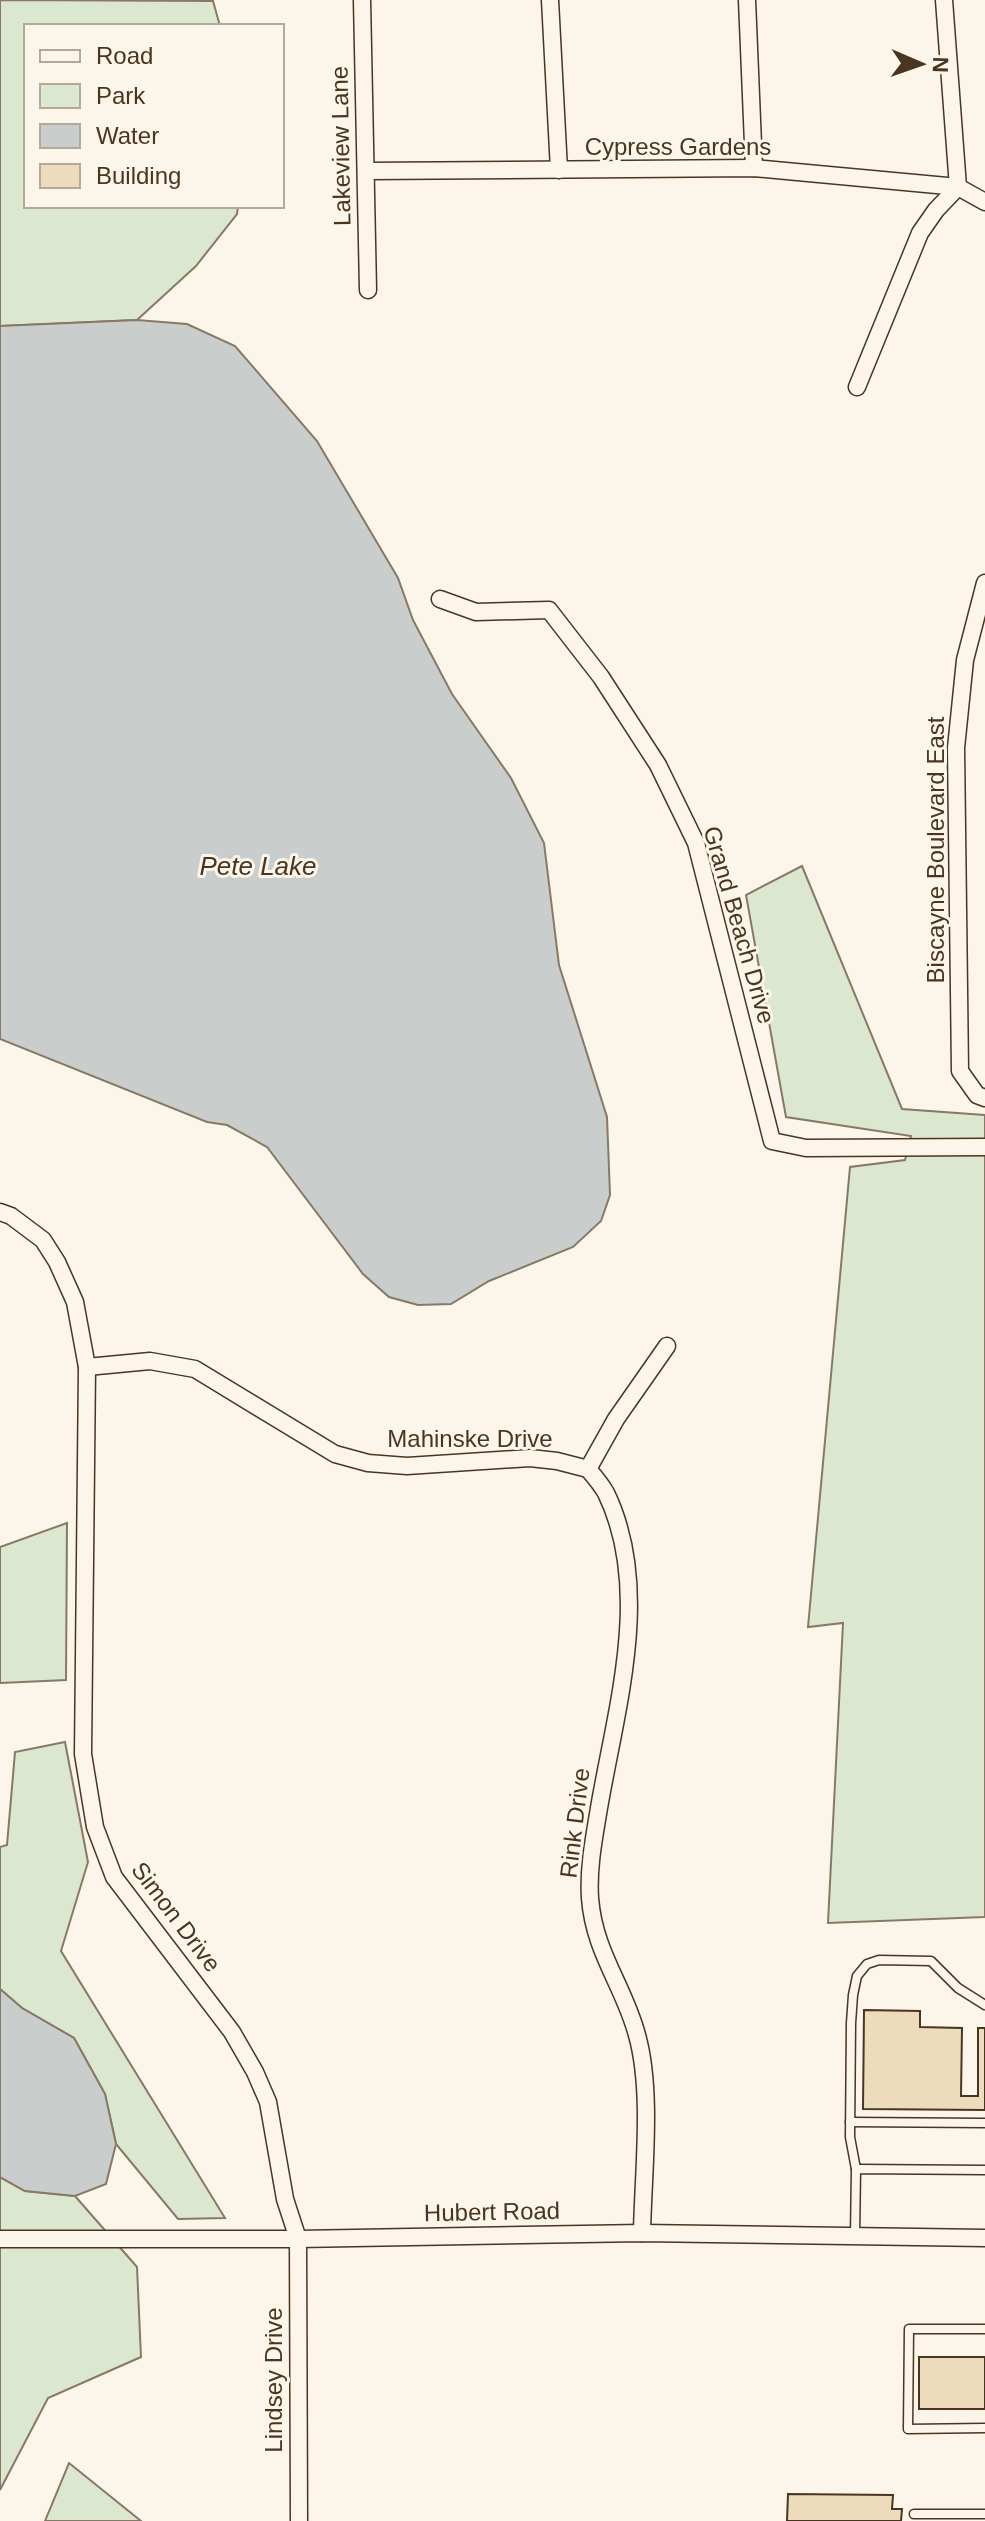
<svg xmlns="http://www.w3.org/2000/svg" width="985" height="2521" font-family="Helvetica,sans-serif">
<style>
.green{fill:#dce7d0;stroke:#887966;stroke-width:2}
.water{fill:#c9cecd;stroke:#887966;stroke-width:2}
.building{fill:#ecdcbc;stroke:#4a3520;stroke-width:2}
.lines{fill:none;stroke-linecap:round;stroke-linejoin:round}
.service-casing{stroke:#4a3520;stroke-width:11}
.minor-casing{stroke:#4a3520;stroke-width:19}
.service{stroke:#fbf6e9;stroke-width:8}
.minor{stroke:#fbf6e9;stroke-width:16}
.labels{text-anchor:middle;stroke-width:6;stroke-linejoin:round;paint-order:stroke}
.street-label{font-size:24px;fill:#4a3520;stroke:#fbf6e9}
.water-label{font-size:26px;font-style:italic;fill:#4a3520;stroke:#fbf6e9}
</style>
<rect width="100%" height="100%" fill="#fbf6e9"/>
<g class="green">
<path d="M0,0L213,1L220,26H26V206H238L237,214L196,266L137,320L0,326Z"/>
<path d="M802,866L902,1109L985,1115V1917L828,1923L843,1623L808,1627L850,1167L905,1160L911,1136L786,1117L746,895Z"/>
<path d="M67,1523L66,1680L0,1683V1547Z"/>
<path d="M65,1742L88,1862L61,1951L225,2218L178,2219L116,2144L105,2094L74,2038L22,2008L0,1989V1847L7,1845L15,1752Z"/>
<path d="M0,2177L25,2191L75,2196L137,2267L141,2357L48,2398L0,2490Z"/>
<path d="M69,2463L141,2521H45Z"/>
</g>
<g class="water">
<path d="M137,320L187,324L235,346L317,441L398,578L413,620L452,694L511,778L544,843L559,965L607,1117L610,1195L601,1221L573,1247L489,1281L451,1304L418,1305L389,1297L363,1274L267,1147L227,1125L207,1122L0,1039V326Z"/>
<path d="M0,1989L22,2008L74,2038L105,2094L116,2144L106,2184L75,2196L25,2191L0,2177Z"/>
</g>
<g class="building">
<path d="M864,2010L920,2011V2027L962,2028L961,2096H978V2028H985V2110L863,2109Z"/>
<rect x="919" y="2357" width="66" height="52"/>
<path d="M788,2494L893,2495L892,2509H902L901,2521H787Z"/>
</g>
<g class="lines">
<defs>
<g id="service">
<path d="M850,2122L985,2123"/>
<path d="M856,2169L850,2137L851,2023L853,1995L857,1976L867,1964L879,1960L931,1961L958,1988L985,2005"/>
<path d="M855,2236L856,2169L985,2170"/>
<path d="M985,2329H909L908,2429L985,2428"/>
<path d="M914,2514H985"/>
</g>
<g id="minor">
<path d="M362,0L368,290"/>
<path d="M550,0L559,170"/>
<path d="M747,0L754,168"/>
<path d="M366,171L754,168L958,187L985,202"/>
<path d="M857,387L920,233L936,210L958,187L944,0"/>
<path d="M985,583L965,660L956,748L960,1071L977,1095L985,1098"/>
<path d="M440,599L476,612L549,610L601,677L658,765L696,843L772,1141L806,1148L985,1147"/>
<path d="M0,1212L11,1216L43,1240L57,1262L75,1302L87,1367L83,1754L95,1827L114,1877L232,2032L255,2072L268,2102L285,2199L298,2239L299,2521"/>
<path d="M87,1367L150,1361L195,1369L335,1454L368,1463L407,1466L530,1458L557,1461L588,1469"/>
<path d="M588,1469C594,1476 601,1484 606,1493C653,1590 616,1708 599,1808C594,1838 588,1868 590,1898C594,1952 624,1986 637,2035C653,2092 643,2173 642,2233"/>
<path d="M588,1469L616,1419L667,1346"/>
<path d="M0,2239H298L642,2233L985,2238"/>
</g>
</defs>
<use href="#service" class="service-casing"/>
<use href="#minor" class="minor-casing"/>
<use href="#service" class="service"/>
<use href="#minor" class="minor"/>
</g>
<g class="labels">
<g class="street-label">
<text transform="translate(341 146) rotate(-91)" y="8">Lakeview Lane</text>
<text x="678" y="155">Cypress Gardens</text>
<text transform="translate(936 850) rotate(-90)" y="8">Biscayne Boulevard East</text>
<text transform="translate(739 925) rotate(74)" y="8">Grand Beach Drive</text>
<text x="470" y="1447">Mahinske Drive</text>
<text transform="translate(575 1823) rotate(-83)" y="8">Rink Drive</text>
<text transform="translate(176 1917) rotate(53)" y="8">Simon Drive</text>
<text transform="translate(492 2212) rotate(-1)" y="8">Hubert Road</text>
<text transform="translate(274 2380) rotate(-90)" y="8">Lindsey Drive</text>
</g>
<g class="water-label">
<text x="258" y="875">Pete Lake</text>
</g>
</g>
<rect x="24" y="24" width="260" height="184" fill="#fbf6e9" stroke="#b4a999" stroke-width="2"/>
<rect x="40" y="50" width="40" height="12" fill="#fbf6e9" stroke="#b4a999" stroke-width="2"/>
<text x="96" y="64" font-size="24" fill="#4a3520">Road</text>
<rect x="40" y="84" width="40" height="24" fill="#dce7d0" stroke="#b4a999" stroke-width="2"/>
<text x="96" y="104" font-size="24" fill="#4a3520">Park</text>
<rect x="40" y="124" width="40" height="24" fill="#c9cecd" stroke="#b4a999" stroke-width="2"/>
<text x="96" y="144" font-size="24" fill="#4a3520">Water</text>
<rect x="40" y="164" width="40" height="24" fill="#ecdcbc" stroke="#b4a999" stroke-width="2"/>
<text x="96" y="184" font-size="24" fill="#4a3520">Building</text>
<g transform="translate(921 64) rotate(92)" stroke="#fbf6e9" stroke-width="6" paint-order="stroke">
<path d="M0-6L14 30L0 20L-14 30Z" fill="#4a3520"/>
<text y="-12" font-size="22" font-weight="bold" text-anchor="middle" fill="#4a3520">N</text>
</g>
</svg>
